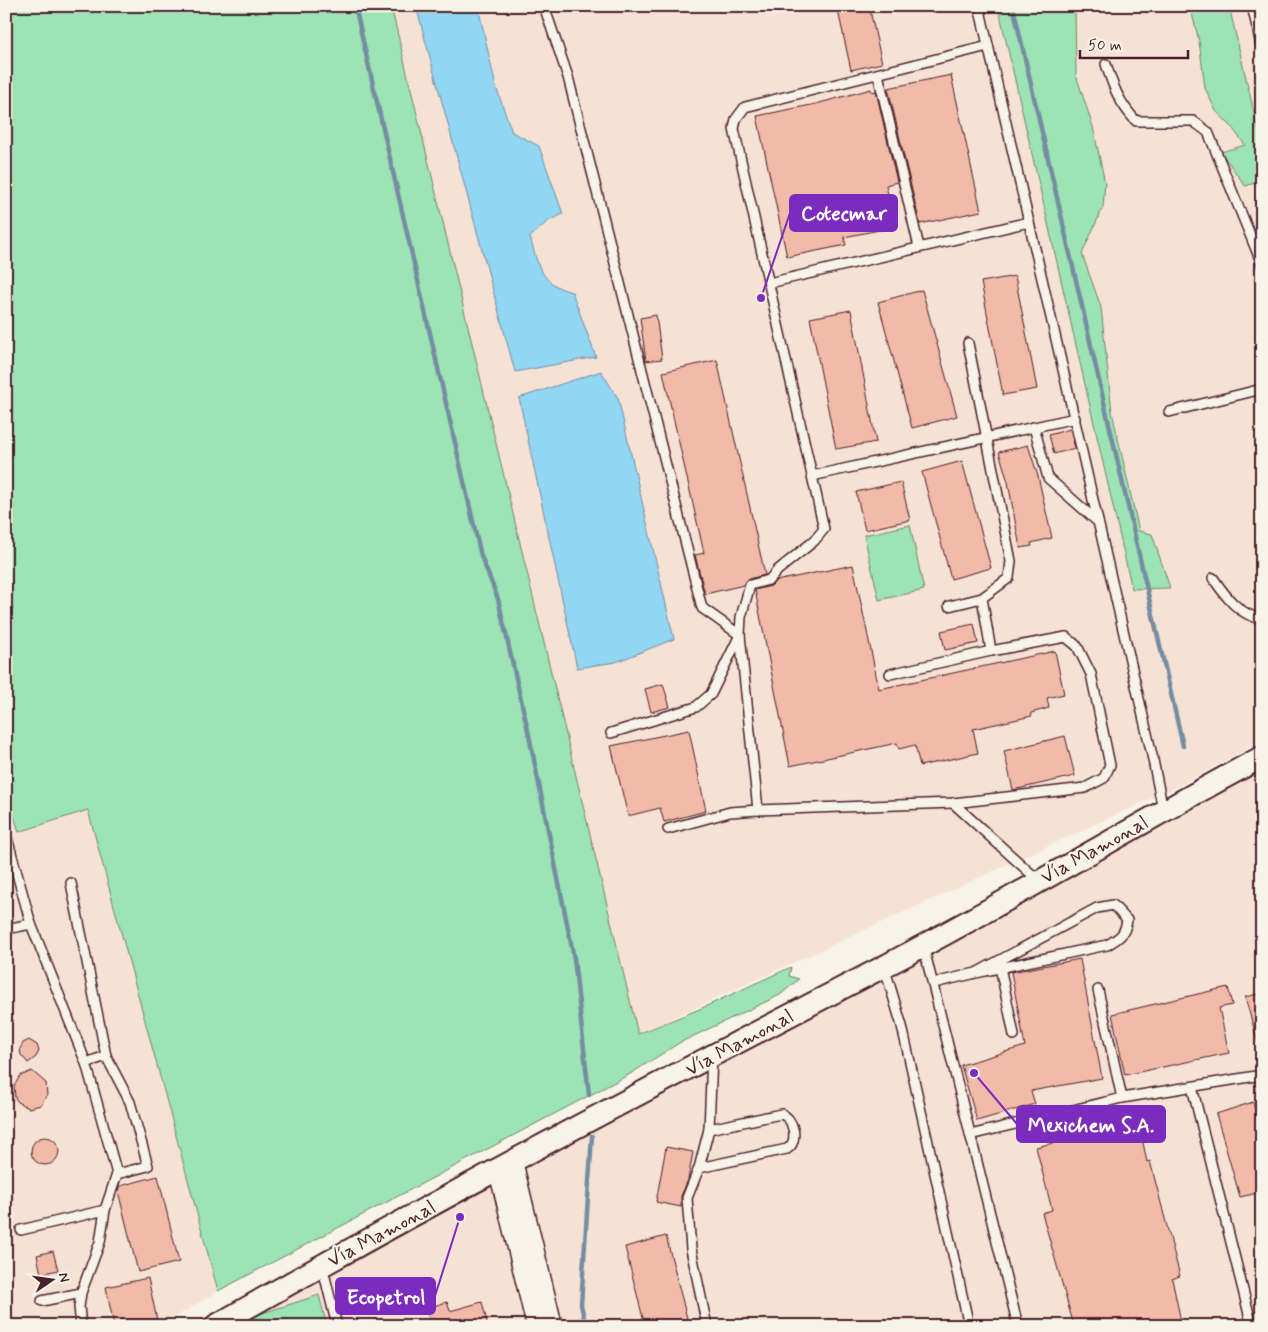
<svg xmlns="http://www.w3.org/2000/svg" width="1268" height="1332" font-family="Mynerve,sans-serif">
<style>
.built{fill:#f6e2d5}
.green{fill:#9ce4b3;stroke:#73826f}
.water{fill:#91d6f2;stroke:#758da2}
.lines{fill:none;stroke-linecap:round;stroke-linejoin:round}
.stream{stroke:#758da2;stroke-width:4.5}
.building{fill:#f2baa8;stroke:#4a1f2b}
.service-casing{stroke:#4a1f2b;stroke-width:12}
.minor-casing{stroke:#4a1f2b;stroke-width:21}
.tertiary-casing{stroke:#4a1f2b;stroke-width:25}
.service{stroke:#f7f3e8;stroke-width:9}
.minor{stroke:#f7f3e8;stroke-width:18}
.tertiary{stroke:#f7f3e8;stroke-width:21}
.labels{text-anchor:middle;stroke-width:4.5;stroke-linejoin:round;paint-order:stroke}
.street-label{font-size:20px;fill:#4a1f2b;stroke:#f7f3e8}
.leader{fill:none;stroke:#7b2cbf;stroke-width:2}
.callout-dot{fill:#7b2cbf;stroke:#f7f3e8;stroke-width:2}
.callout{fill:#7b2cbf;stroke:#7b2cbf;stroke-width:2}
.callout-label{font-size:21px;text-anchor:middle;font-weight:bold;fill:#fff}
</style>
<rect width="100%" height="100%" fill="#f7f3e8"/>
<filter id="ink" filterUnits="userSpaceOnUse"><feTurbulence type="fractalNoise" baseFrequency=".02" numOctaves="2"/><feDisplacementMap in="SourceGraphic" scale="10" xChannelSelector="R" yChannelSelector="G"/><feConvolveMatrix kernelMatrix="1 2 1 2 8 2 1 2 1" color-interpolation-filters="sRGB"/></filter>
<g filter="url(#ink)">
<g class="built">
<path d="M391,6H1262V741L1179,786L638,1034Z"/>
<path d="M1262,763V1326H557L521,1163Z"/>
<path d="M6,791L20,832L88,810L218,1291L161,1326H6Z"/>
<path d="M498,1170L536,1326H213Z"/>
</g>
<g class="green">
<path d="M6,6H391L638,1034L702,1008L791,967L789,976L799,979L780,995L679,1043L630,1074L218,1291L88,810L19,832L6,791Z"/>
<path d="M998,6H1075L1076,75L1093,127L1105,183L1103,207L1082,254L1101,307L1112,412L1139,531L1152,534L1170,588L1132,589Z"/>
<path d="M1190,6H1229L1262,146V181L1245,186L1221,152L1245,145L1231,126L1216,111L1205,88L1199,41Z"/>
<path d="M910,525L924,590L879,600L864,535Z"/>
<path d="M319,1295L327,1326H232L247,1318Z"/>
</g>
<g class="water">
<path d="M416,6H478L496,87L512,132L539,146L563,214L547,222L530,237C538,265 540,284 572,292L596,357L515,372Z"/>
<path d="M601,371L618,398L674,639L616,662L577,668L519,398Z"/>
</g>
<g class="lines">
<g class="stream">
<path d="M355,6L481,556L498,599L529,735L574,958L589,1095"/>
<path d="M1013,6L1183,746"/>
<path d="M586,1326L581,1305L592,1136"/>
</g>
</g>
<g class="building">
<path d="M837,6H869L882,63L851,70Z"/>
<path d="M951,75L981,211L920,224L888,88Z"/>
<path d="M871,89L872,92L876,91L897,182L886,185L895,227L844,237L846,245L787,257L757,116L816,104Z"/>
<path d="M1015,276L1037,389L1003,395L981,282Z"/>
<path d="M922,290L957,416L912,428L878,302Z"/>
<path d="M851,310L876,442L836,449L810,318Z"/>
<path d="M656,315L662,359L646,361L640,318Z"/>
<path d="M717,360L765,575L748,579L744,585L705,594L695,555L704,553L663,372Z"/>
<path d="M1070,429L1075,448L1054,454L1049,435Z"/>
<path d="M1028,445L1038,476L1052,538L1031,543L1032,546L1020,548L1008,482L999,452Z"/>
<path d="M962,461L991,568L951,579L922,472Z"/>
<path d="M901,482L910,520L865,530L856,492Z"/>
<path d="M853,565L879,689L1055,651L1064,694L1047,698L1049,708L1031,713L1032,716L973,729L978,753L920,766L915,745L899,749L897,743L790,766L755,590L771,586L776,581Z"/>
<path d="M974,624L978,643L945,650L941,631Z"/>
<path d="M663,684L670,707L651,712L645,689Z"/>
<path d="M689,730L706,811L664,822L660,808L628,816L611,746Z"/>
<path d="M1065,736L1075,776L1013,790L1004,751Z"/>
<path d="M1080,959L1102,1078L1031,1091L1035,1104L977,1121L961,1065L1025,1046L1011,972Z"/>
<path d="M1228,987L1232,1005L1219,1008L1229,1053L1125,1075L1112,1014Z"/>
<path d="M1262,993V1042L1258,1043L1245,997Z"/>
<path d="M29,1040L37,1045L39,1051L36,1057L28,1063L21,1055L20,1049L23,1043Z"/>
<path d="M32,1071L46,1083L47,1095L41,1105L29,1108L19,1103L15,1098L14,1086L20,1076Z"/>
<path d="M1253,1102L1262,1142V1192L1240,1197L1216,1114Z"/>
<path d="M1139,1123L1147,1162L1150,1161L1180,1276L1172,1279L1182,1326H1074L1042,1213L1052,1210L1036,1147Z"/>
<circle cx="45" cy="1151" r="14"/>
<path d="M666,1147L693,1152L688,1180L681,1196V1207L656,1202Z"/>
<path d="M158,1176L179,1262L138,1272L118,1191L120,1186Z"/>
<path d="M666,1236L689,1326H645L625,1247Z"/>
<path d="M53,1251L58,1270L41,1274L37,1255Z"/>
<path d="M148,1278L157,1320L130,1326H114L106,1287Z"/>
<path d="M447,1302L450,1311L482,1302L488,1326H431L426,1308Z"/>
</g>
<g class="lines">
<defs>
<g id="service">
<path d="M544,6L568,77L702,608L740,635L711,694L696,707L611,733"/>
<path d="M979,6L1152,755L1163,810"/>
<path d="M1252,6L1262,49"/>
<path d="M1106,64C1113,87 1120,104 1136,121H1193L1208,132L1262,264"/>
<path d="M878,74L919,247"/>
<path d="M769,283L1029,222"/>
<path d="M968,343L1011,561L1009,578L982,598L991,651"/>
<path d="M1169,412L1262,389"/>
<path d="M1034,427L1048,478L1098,522"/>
<path d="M812,476L1075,418"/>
<path d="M1213,578C1226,597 1239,615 1262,619"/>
<path d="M949,606L982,598"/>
<path d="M890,674L991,651L1066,637L1077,646L1091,674L1110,765L1104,778L1085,788L953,803L758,810L740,635L741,617L750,585L769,580L778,570L814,541L824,529L734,129L736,119L745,107L988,46"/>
<path d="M953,803L1038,880"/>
<path d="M668,829L730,812L758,810"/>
<path d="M6,834L31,924L86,1063L117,1174L105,1210L100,1242L81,1293L79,1307L81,1326"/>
<path d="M71,883L106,1056"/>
<path d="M6,929L31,924"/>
<path d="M923,945L1018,1326"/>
<path d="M884,966L902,1026L969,1326"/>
<path d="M1000,967L1014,1035"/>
<path d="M934,983L976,973L1097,908L1113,905L1127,920C1125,935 1119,938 1107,945L976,973"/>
<path d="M1098,990L1122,1098"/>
<path d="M86,1063L106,1056L130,1102L148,1166L117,1174"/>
<path d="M1192,1087L1252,1326"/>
<path d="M970,1135L1122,1098L1262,1075"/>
<path d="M699,1168L787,1149C799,1142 794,1118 781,1114L709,1129"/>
<path d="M21,1230L105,1210"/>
<path d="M322,1265L337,1326"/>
<path d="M42,1301L81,1293"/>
<path d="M707,1326L691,1249L687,1198L699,1168L709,1129L712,1056"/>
</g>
<g id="minor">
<path d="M513,1161L553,1326"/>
<path d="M498,1170L536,1326"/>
</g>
<path id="tertiary" d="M215,1326C435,1200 660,1082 885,966C1012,900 1135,825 1262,757"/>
</defs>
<use href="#service" class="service-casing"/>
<use href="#minor" class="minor-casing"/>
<use href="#tertiary" class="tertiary-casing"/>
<use href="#service" class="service"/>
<use href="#minor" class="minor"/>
<use href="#tertiary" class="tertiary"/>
</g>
</g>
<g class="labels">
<g class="street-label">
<text transform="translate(1094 849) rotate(-29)" y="7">Vía Mamonal</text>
<text transform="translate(739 1042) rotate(-28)" y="7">Vía Mamonal</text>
<text transform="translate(381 1233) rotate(-28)" y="7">Vía Mamonal</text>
</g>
</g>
<path class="leader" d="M761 298L790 213M974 1073L1017 1124M460 1217L435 1296"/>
<g class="callout-dot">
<circle cx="761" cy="298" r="5"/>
<circle cx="974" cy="1073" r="5"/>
<circle cx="460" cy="1217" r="5"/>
</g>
<g class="callout">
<rect x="790" y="195" width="107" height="36" rx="5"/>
<rect x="1017" y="1106" width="148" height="36" rx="5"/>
<rect x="336" y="1278" width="99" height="36" rx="5"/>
</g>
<g class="callout-label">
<text x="844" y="220">Cotecmar</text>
<text x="1091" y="1132">Mexichem S.A.</text>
<text x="386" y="1304">Ecopetrol</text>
</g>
<rect width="1268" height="1332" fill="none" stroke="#f7f3e8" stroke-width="25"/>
<rect x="12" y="12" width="1243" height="1307" fill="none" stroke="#4a1f2b" stroke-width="2" filter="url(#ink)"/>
<g transform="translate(52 1280) rotate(77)" stroke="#f7f3e8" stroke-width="4" paint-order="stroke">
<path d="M0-4L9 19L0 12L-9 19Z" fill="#4a1f2b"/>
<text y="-8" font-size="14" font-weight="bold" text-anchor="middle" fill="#4a1f2b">N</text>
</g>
<path d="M1080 50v8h108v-8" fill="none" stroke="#4a1f2b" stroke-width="2.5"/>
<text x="1088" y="50" font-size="15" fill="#4a1f2b" stroke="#f7f3e8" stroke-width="4" paint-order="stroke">50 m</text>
</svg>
